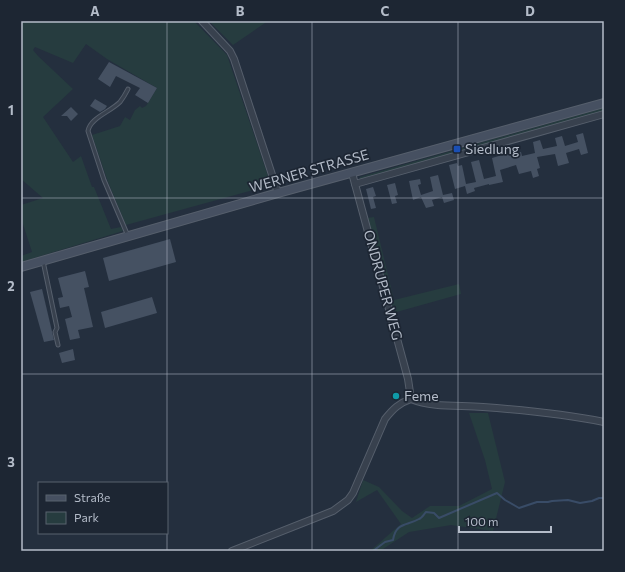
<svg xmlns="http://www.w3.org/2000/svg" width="625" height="572" font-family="Commissioner,sans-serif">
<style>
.green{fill:#263c3f}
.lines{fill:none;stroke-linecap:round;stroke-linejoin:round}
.stream{stroke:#394c67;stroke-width:2}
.building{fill:#455162}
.lane-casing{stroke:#565f6c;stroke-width:5}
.street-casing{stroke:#565f6c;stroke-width:8}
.secondary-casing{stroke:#565f6c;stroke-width:10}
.lane{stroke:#38414e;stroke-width:3}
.street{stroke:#38414e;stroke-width:6}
.secondary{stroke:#465061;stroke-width:8}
.grid{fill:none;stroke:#b4bcc9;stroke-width:1;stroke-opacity:0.55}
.transit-dot{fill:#1a4fb4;stroke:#1d2633;stroke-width:1.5}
.culture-dot{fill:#0f9aa8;stroke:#1d2633;stroke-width:1.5}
.labels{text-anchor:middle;stroke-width:3.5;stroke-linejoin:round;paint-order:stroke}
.poi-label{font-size:14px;fill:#b4bcc9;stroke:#1d2633;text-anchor:start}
.street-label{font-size:14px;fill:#b4bcc9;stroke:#1d2633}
.neatline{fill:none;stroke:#b4bcc9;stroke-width:1.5}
.grid-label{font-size:13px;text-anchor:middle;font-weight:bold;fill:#b4bcc9}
</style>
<rect width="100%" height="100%" fill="#242f3e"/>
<g class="green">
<path d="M21,21H194L227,55L271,185L126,225L108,182L92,135L120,126L125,117L130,120L135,110L140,106L142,108L146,106L157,88L107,59L86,44L73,63L35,47L33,50L38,56L73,89L43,117L73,162L81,156L92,187H94L111,229L121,227L123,231L21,262V256L32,252L21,218V205L43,198L21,179Z"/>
<path d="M209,21H268L233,45Z"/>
<path d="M604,108V112L359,181L360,177Z"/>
<path d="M374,217L394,300L459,284L461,294L393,313L367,218Z"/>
<path d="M469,413H488L505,482L493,531L451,525L409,532L380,551H370L401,524L377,490L356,502L363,480L379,487L402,511L412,518L430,506H459L492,489L485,460Z"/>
</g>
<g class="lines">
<path class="stream" d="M373,551L385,542L393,540C396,522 407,526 419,519C422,518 424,514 426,512L434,513L439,518L497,493L505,500L519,508L537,502H548L552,501L568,500L580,503L592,501L599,498H604"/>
</g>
<g class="building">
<path d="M109,62L157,88L148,103L135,95L140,88L116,76L110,87L98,79Z"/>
<path d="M95,99L107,106L105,109L100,112L90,106Z"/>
<path d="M71,107L78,114L71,121L67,116H61Z"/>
<path d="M583,133L588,153L581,155L579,149L566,153L569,163L558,166L555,154L537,157L540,168L537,169L539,176L533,178L531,171L519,174L516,165L500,170L503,182L489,185V184L474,188L475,191L467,194L465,186L455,189L449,165L457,163L458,166L462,165L466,184L476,182L471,162L479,160L484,179L496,176L492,158L509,153V155L521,152L522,156L535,153L533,142L540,140L543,149L557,146L555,138L562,136L565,146L578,142L576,135Z"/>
<path d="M438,175L443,195L452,193L454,200L444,203L442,197L432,200L434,206L426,208L421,197L413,200L409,181L420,179L421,184L418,185L421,195L433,191L430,177Z"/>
<path d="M395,183L398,195L395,196L397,203L392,204L387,185Z"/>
<path d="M373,187L376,196L373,197L376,208L371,209L366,189Z"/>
<path d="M170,239L176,262L109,281L103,258Z"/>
<path d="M85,271L89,287L84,288L93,327L78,330L80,338L70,340L65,319L72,317L69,306L60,308L58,298L63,297L58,278Z"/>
<path d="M42,289L54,340L44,342L30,292Z"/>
<path d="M152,297L157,313L105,328L101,312Z"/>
<path d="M73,349L75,360L62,363L59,353Z"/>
</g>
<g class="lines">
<defs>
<g id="lane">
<path d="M128,236L104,180L88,131C90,118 110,112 120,102C123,98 126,93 128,89"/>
<path d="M43,261L57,328L55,332L58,345"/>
</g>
<g id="street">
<path d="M202,21L230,51L234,59L278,193"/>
<path d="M352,173L408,379L411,399"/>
<path d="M355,184L604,114"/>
<path d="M232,551L333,511L348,500L353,493L385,419C393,409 399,403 411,399C433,408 460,405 483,407C523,410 564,414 604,422"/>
</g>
<path id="secondary" d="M21,267L278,193L604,103"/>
</defs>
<use href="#lane" class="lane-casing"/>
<use href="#street" class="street-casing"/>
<use href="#secondary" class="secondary-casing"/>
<use href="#lane" class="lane"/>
<use href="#street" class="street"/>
<use href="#secondary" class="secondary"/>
</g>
<path class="grid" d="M167,21V551M312,21V551M458,21V551M21,198H604M21,374H604"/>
<rect class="transit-dot" x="453" y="145" width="8" height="8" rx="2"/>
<circle class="culture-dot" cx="396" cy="396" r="4"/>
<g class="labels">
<g class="poi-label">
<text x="465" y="154">Siedlung</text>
<text x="404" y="401">Feme</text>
</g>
<g class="street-label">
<text transform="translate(309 171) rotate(-16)" y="5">WERNER STRASSE</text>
<text transform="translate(383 285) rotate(75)" y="5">ONDRUPER WEG</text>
</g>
</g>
<rect width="625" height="572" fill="none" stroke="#1d2633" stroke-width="44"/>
<rect x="38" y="482" width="130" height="52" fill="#1d2633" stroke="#59626f"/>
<rect x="46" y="495" width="20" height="6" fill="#465061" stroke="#59626f"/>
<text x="74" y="502" font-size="12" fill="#b4bcc9">Straße</text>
<rect x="46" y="512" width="20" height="12" fill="#263c3f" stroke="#59626f"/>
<text x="74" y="522" font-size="12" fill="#b4bcc9">Park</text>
<path d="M459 526v6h92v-6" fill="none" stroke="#b4bcc9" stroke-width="2"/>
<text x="465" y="526" font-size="12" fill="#b4bcc9" stroke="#1d2633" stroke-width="3" paint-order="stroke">100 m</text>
<rect x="22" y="22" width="581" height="528" class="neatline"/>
<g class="grid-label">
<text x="95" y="16">A</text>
<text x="240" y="16">B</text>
<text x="385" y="16">C</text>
<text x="530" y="16">D</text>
<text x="11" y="115">1</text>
<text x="11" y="291">2</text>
<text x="11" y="467">3</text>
</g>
</svg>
